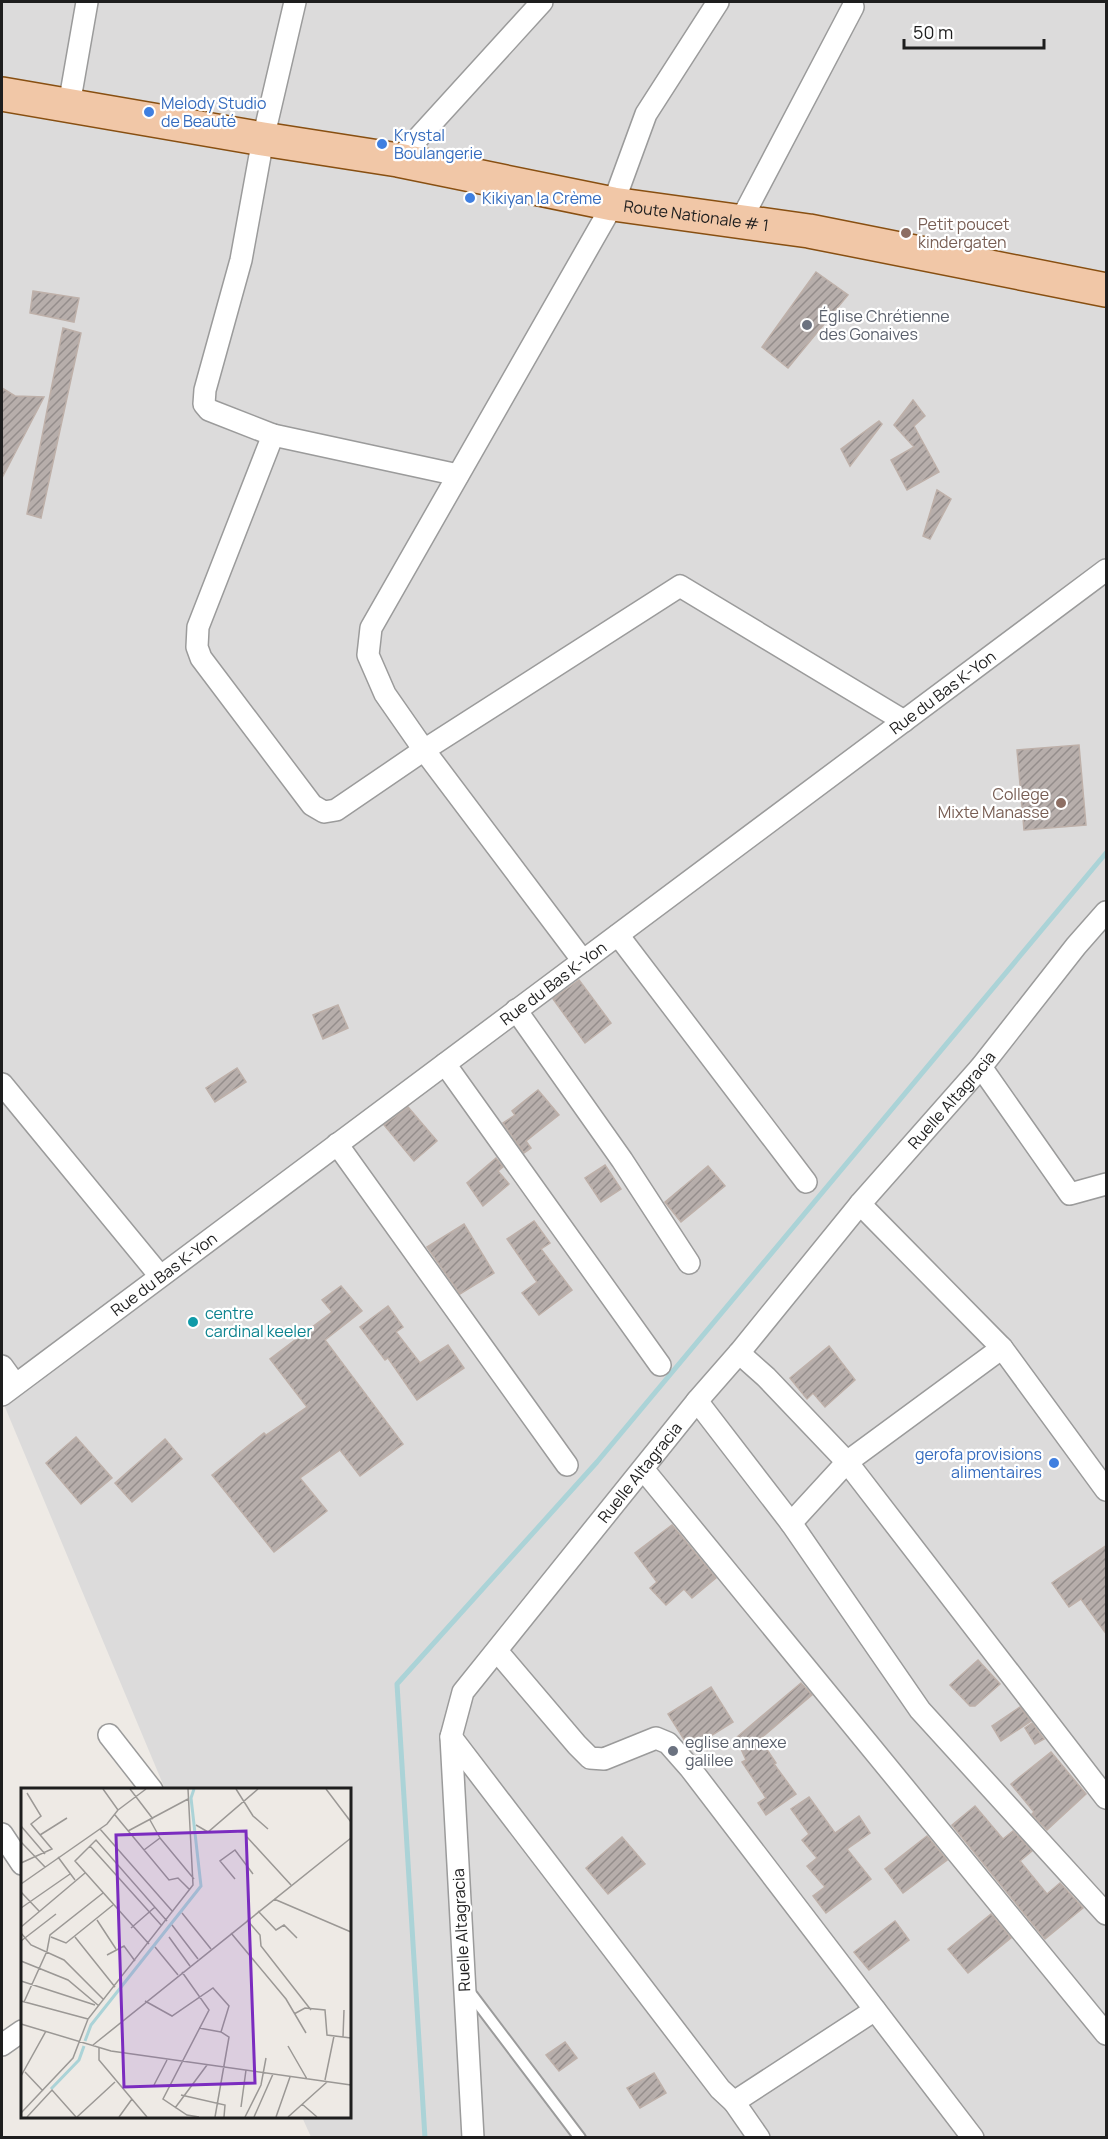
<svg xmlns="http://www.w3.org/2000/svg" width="1108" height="2139" font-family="Manrope,sans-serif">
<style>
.residential{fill:#dcdbdb}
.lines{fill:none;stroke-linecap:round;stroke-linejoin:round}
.stream{stroke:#abd3d7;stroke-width:5}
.building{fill:url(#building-hatch);stroke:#beb0a9;stroke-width:1.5}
.lane-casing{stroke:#9b9b9b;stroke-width:14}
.street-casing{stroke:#9b9b9b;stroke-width:24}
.primary-casing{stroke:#884f11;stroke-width:36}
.lane{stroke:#fff;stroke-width:10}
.street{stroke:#fff;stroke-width:21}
.primary{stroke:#f1c7a7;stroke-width:33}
.shop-dot{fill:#3f7fe0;stroke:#fff;stroke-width:2}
.education-dot{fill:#8d6e63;stroke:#fff;stroke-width:2}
.worship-dot{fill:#6b7280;stroke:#fff;stroke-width:2}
.culture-dot{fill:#0f9aa8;stroke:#fff;stroke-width:2}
.labels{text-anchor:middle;stroke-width:4.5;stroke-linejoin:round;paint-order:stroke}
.shop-label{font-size:16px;fill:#366cbe;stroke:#fff;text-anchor:start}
.street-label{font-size:16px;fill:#1e1e1e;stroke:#fff}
.education-label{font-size:16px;fill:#785e54;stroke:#fff;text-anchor:start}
.worship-label{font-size:16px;fill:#5b616d;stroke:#fff;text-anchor:start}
.culture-label{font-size:16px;fill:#0d838f;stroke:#fff;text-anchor:start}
.inset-river{fill:none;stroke:#abd3d7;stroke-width:3}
.inset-road{fill:none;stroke:#9b9895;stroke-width:1.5}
.view{fill:#7b2cbf;fill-opacity:0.15;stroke:#7b2cbf;stroke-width:3}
.inset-edge{fill:none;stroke:#1e1e1e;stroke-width:3}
</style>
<defs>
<pattern id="building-hatch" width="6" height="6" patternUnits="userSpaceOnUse" patternTransform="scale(1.5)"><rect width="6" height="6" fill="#b7aeab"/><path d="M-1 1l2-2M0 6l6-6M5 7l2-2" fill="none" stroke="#948d8b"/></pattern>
</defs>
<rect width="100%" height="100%" fill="#eeeae5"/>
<path class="residential" d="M2,2H1106V2137H311L302,2117L350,2116V1790L165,1789L2,1400Z"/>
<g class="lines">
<path class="stream" d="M425,2138L397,1684L597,1462L1106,853"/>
</g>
<g class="building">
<path d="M816,272L848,295L788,368L762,347Z"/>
<path d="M33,291L79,298L74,322L30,313Z"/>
<path d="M63,328L81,333L41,518L27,514Z"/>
<path d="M2,388L15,396L44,397L2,478Z"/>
<path d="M913,400L925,416L914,426L939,472L907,490L891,460L914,447L894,425Z"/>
<path d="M879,421L882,424L850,466L841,449Z"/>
<path d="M937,490L951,499L930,539L923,536Z"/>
<path d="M1079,745L1086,825L1024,830L1017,750Z"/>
<path d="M579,980L611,1023L585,1043L553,999Z"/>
<path d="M338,1005L348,1028L323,1039L313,1015Z"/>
<path d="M237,1068L246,1082L215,1102L206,1088Z"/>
<path d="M538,1090L559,1115L526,1141L531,1148L524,1153L503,1123L515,1115L512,1111Z"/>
<path d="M408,1107L437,1141L414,1161L384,1125Z"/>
<path d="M496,1158L503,1167L498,1171L509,1184L483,1206L467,1183Z"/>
<path d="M605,1165L621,1189L601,1202L585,1178Z"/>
<path d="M708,1166L725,1186L681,1222L665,1202Z"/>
<path d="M534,1221L550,1243L541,1249L572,1290L539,1315L522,1293L537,1282L507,1239Z"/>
<path d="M464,1224L494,1273L460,1294L427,1247Z"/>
<path d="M341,1286L362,1311L325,1340L403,1444L360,1476L340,1450L300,1478L327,1511L274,1552L212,1475L264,1433L266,1435L307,1407L270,1359L332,1312L322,1300Z"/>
<path d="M388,1306L403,1327L396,1332L420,1363L448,1345L464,1368L417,1400L388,1358L385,1360L360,1327Z"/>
<path d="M829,1346L855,1380L825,1407L813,1393L807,1399L790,1378Z"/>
<path d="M76,1437L112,1478L81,1504L46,1463Z"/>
<path d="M165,1439L182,1459L132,1502L115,1483Z"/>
<path d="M672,1525L716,1578L692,1598L684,1589L666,1605L650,1588L657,1582L635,1553Z"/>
<path d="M1107,1545V1635L1081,1599L1069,1607L1052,1583Z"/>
<path d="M978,1660L1000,1684L975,1706H970L950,1685Z"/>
<path d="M801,1683L812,1695L760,1739L776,1763L774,1764L796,1794L766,1815L758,1803L766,1798L742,1762L746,1760L736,1738Z"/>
<path d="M711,1687L733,1722L690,1749L668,1714Z"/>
<path d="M1020,1707L1031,1721L1001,1741L992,1726Z"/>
<path d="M1032,1723L1044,1739L1035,1744L1025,1728Z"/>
<path d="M1051,1752L1086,1794L1047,1830L1032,1814L1034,1812L1011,1784Z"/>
<path d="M809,1797L835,1833L859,1816L870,1833L847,1849L871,1879L826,1913L813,1896L825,1887L807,1866L817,1858L802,1840L809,1834L791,1809Z"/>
<path d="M975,1806L1003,1839L1013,1831L1032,1851L1020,1861L1047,1894L1060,1883L1083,1908L1045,1939L952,1825Z"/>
<path d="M927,1836L947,1860L903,1893L885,1869Z"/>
<path d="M622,1837L645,1864L608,1894L586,1868Z"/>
<path d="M991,1914L1011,1938L968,1973L948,1949Z"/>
<path d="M895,1921L909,1940L869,1970L854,1952Z"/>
<path d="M565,2042L577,2058L559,2071L546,2055Z"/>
<path d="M654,2073L666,2093L640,2108L627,2088Z"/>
</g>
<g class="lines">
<defs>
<path id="lane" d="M468,1990L580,2138"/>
<g id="street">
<path d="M295,2L263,139L241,260L205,390L204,404L209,410L273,435L198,627L197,647L201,658L312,805L324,812L336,810L424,750L680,586L904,721"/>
<path d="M69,105L87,2"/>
<path d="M398,160L542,2"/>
<path d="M741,220L853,7"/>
<path d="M273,435L458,475"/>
<path d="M618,935L806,1182"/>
<path d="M583,961L424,750L385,694L368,655L371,628L613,204L646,114L718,2"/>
<path d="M516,1010L622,1160L689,1263"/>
<path d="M445,1064L660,1365"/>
<path d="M981,1067L1070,1194L1106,1184"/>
<path d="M2,1084L160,1276"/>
<path d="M337,1144L567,1465"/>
<path d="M860,1204L1002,1348L1106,1490"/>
<path d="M739,1353L766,1377L847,1462L1106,1798"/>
<path d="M2,1366L15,1384"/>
<path id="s1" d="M2,1395L1106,570"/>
<path d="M697,1401L791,1523L920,1710L1106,1914"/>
<path d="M643,1469L1106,2034"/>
<path d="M791,1523L847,1462L1002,1348"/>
<path d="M497,1651L577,1745L590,1758L604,1759L656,1738L668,1743L690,1768L973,2138"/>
<path d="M109,1735L152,1790"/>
<path d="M451,1737L720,2089L734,2102L875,2010"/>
<path d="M2,1834L22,1864"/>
<path d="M2,2045L22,2031"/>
<path d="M734,2102L759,2138"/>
<path id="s2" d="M473,2138L451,1737L463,1692L697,1401L739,1353L860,1204L981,1067L1076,946L1106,912"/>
</g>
<g id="primary">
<path id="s3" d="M2,94L263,139L398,160L613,204L809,231L1106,290"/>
</g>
</defs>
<use href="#lane" class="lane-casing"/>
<use href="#street" class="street-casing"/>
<use href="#primary" class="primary-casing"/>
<use href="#lane" class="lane"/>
<use href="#street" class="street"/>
<use href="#primary" class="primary"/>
</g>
<g class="shop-dot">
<circle cx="149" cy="112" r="6"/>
<circle cx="382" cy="144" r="6"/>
<circle cx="470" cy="198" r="6"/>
<circle cx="1054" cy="1463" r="6"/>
</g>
<g class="education-dot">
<circle cx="906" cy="233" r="6"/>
<circle cx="1061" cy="803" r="6"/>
</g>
<g class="worship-dot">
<circle cx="807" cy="325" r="6"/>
<circle cx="673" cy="1751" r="6"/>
</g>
<circle class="culture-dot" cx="193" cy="1322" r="6"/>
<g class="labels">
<g class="shop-label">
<text x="161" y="109">Melody Studio<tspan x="161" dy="18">de Beauté</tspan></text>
<text x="394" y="141">Krystal<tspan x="394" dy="18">Boulangerie</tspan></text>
<text x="482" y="204">Kikiyan la Crème</text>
<text x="1042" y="1460" text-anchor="end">gerofa provisions<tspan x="1042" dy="18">alimentaires</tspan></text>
</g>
<g class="street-label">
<text dy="6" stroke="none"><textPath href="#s3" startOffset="705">Route Nationale # 1</textPath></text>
<text dy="6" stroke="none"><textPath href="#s1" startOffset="1174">Rue du Bas K-Yon</textPath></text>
<text dy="6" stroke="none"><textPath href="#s1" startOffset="688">Rue du Bas K-Yon</textPath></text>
<text dy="6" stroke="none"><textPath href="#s2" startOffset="1216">Ruelle Altagracia</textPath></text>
<text dy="6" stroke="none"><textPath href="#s1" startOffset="202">Rue du Bas K-Yon</textPath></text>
<text dy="6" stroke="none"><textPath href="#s2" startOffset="730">Ruelle Altagracia</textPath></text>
<text transform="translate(461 1930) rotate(-93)" y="6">Ruelle Altagracia</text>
</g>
<g class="education-label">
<text x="918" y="230">Petit poucet<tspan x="918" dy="18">kindergaten</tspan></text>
<text x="1049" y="800" text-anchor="end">College<tspan x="1049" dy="18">Mixte Manasse</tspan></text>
</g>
<g class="worship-label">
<text x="819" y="322">Église Chrétienne<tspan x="819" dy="18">des Gonaives</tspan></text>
<text x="685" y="1748">eglise annexe<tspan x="685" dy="18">galilee</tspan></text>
</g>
<g class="culture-label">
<text x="205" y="1319">centre<tspan x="205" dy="18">cardinal keeler</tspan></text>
</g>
</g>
<g transform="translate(21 1788)">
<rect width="330" height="330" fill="#eeeae5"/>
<path class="inset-river" d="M64,253L70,237L180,98L170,10L173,1M30,301L58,272L63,258"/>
<path class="inset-road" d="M109,1L132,31M215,1L232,28L247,41M305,1L330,34M97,22L125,1M94,27L148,92L157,90L169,102M129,32L139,50M175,37L187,44L237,1M0,38L24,66M79,41L152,124M107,43L167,11M19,47L46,30M226,49L270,97M0,54L24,79M69,58L141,138M123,62L139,50L173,91M37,69L54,92M0,75L31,61L10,36L20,28L6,5M214,91L199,73L214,62L232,86M0,96L86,36L97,22L82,1M0,104L18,123M253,111L330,144M0,120L49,86M237,123L255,142L263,137L276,150M161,125L190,161M76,132L95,161M226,132L239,147L240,158L290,222M151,137L177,171M0,139L64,85M110,140L134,119M0,145L10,157L43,172L83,212M210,145L265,211L285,245M30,149L45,155L92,117M54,149L94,199M148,149L169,178M0,153L35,126M128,156L54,73L75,52L146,133M134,159L157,187M86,167L103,158L114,173M0,173L47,192L78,218M161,184L188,222L142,311L166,327L178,329M0,193L74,217M0,213L67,231M124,213L151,228L192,200L208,218L200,244L208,249L194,329M3,214L26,163L29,147L82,105M273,226L284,220L304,222L306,247L330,250M0,236L90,263L330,297M178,240L200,244M322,249L323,222M72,257L330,50M267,258L286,291M78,260V272L126,329M4,284L22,303M0,288L25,243M304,292L313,248M133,297L146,272M160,307L204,317L203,329M281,316L296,329M220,319L225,282M154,320L186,277M0,325L52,270L67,231L172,97L167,1M6,329L31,302L55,329M56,329L94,294M98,329L111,311M224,329L240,297L245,270M233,329L252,286M255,329L269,289M267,329L306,294"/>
<path class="view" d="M225,43L234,295L103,299L95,47Z"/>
<rect width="330" height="330" class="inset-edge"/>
</g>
<rect width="1108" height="2139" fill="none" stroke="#1e1e1e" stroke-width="6"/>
<path d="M904 39v9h140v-9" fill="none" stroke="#1e1e1e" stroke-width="3"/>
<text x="913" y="39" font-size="18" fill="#1e1e1e" stroke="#ffffff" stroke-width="4.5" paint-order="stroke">50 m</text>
</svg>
